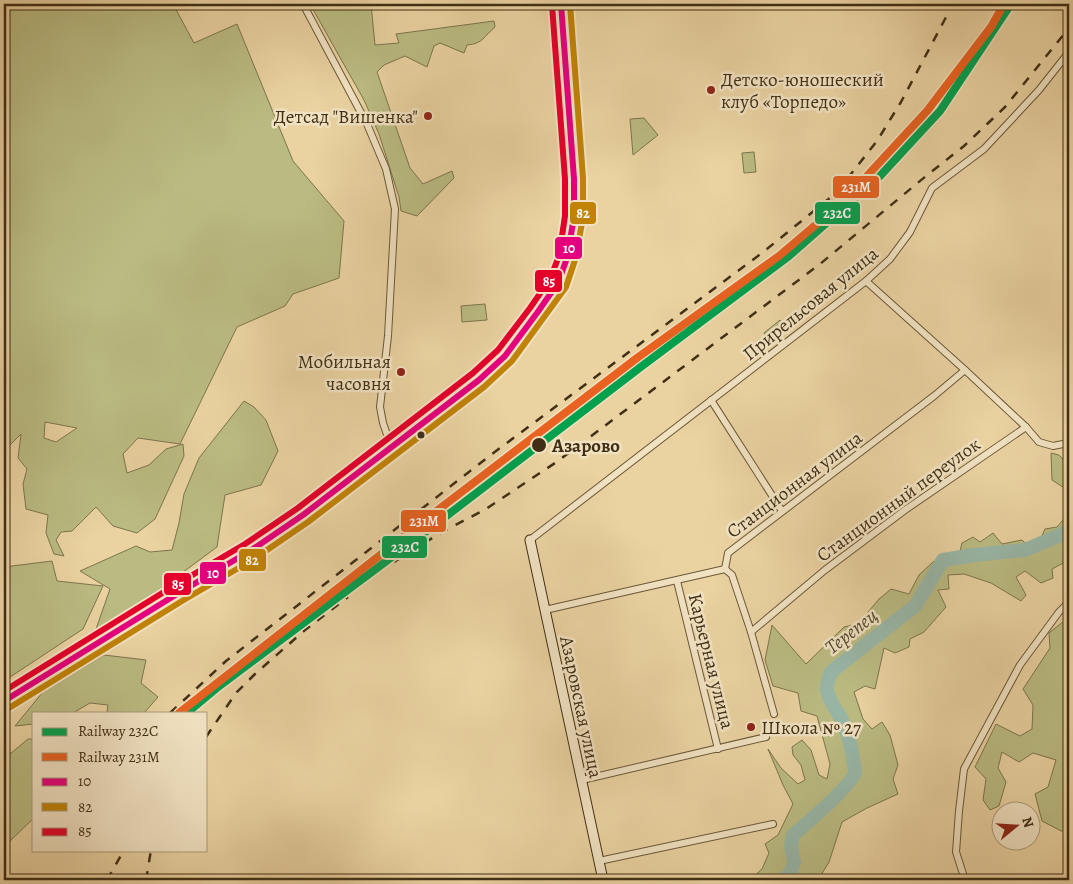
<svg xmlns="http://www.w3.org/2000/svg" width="1073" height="884" font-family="Alegreya,serif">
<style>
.green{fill:#babb82;stroke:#7d754c;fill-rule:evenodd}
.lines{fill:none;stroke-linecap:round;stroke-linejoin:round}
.river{stroke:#98b7a8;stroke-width:14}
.street-casing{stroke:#6a5839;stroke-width:8}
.secondary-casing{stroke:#402f16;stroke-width:11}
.street{stroke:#f1e2c2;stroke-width:6}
.secondary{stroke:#f1e2c2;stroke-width:9}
.rail{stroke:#402f16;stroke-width:2.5;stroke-dasharray:9 9;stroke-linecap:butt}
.bus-1-casing{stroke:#f1e2c2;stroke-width:10}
.bus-2-casing{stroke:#f1e2c2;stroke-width:10}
.bus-3-casing{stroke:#f1e2c2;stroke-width:10}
.bus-1{stroke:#e5007d;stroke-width:6}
.bus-2{stroke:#c08207;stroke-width:6}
.bus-3{stroke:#e4002b;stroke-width:6}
.rail-1-casing{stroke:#f1e2c2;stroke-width:11}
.rail-2-casing{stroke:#f1e2c2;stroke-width:11}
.rail-1{stroke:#03a04e;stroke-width:8}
.rail-2{stroke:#e96221;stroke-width:8}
.poi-dot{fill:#8f2418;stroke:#f1e2c2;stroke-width:2}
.bus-dot{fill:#402f16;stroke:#f1e2c2;stroke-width:2}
.labels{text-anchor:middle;stroke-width:5;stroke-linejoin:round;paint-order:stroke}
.poi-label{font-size:19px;fill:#402f16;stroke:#f1e2c2;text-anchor:start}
.street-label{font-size:19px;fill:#402f16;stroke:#f1e2c2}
.stop-label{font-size:19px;font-weight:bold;fill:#402f16;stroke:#f1e2c2;text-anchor:start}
.water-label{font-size:20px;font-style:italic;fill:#524a33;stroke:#f1e2c2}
.line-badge{stroke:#f1e2c2;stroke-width:2}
.badge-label{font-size:14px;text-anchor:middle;font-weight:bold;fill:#fff}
</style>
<rect width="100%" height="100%" fill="#ead2a1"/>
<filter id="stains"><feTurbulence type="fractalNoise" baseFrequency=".004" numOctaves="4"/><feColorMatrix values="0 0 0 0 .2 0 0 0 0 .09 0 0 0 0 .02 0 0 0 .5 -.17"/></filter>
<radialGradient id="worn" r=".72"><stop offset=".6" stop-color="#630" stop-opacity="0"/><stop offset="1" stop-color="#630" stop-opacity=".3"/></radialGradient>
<g class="green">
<path d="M4,4H173L194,43L237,24L293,161L344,221L339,278L293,294L285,306L237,327L180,444L138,438L123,454L127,473L149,465L166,449L183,444L184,456L155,519L137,533L113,526L96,507L72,531L61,532L56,540L64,556L54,554L46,533L48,515L26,509L23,484L27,469L18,458L21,434L6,449L4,450ZM45,422L77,428L56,442L44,438Z"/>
<path d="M310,4H371L375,45L399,43L396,34L494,21L495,27C484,36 483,44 467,45L464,53L440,43L434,46L427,67L405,56L384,65L377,72L410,168L423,184L452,171L454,178L417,216L401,211L399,197L379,134L364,100L329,38Z"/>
<path d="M644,118L658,135L633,155L630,119Z"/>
<path d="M754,152L756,172L744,173L742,153Z"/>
<path d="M485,304L487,320L462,322L461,306Z"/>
<path d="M780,320L786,328L770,341L764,333Z"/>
<path d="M244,401L254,407L266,420L278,451L261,485L225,495L217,547L163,587L96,629L110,589L80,571L136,546L150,552L172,550L179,523L184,494L199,458Z"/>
<path d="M1051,453L1059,455L1069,465V491L1052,480Z"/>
<path d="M1069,513V560L1052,569L1053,578L1041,583L1025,571L1016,577L1026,595L1021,601L991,583L964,574L948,575L949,589L938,590L946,607L924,632L910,639L909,647L895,653L884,648L875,689L865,686L854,692L863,719L872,729L882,722L890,735L898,765L893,779L898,794L867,808L842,822L829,862L818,880H725L736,876L751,879L762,869L769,853L765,844L778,835L793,804L783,785L768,749L781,768L798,784L805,780L801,765L793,755L792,747L802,740L811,750L819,775L827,779L830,764L817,716L801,711L798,693L773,686L765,660L772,625L806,664L844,627L858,624L879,599L891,589L909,594L919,575L934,561L939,574L946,565L957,563L962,543L973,537L980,542L993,533L1002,544L1022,540L1026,544L1041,538L1045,529L1057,527Z"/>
<path d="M52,561L57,581L103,586L83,629L4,681V567Z"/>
<path d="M1064,621L1069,628V830L1061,831L1042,821L1035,794L1048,787L1056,760L1033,753L1019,762L1002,752L998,768L1006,782L999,806L990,810L983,800L986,779L975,767L996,724L1020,736L1032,729L1033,705L1023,689L1050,648L1049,633Z"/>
<path d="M104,655L146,660L141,683L158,697L144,713H107L108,705L90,703L73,713H34V724L15,726L42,693Z"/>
<path d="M28,739H34V818L11,840L4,851V759Z"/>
</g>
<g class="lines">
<path class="river" d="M783,880L791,872L794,862L791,846L793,835C806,824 852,785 855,772C855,769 854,764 853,760C852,749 849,738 845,727C837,705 818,696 832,671L915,606L943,560L974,555L1025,550L1063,534L1069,528"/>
<defs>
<g id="street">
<path d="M303,4L367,124L386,169L395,209L388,336L380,407L383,423L391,446"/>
<path d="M866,281L965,370L1026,427L1039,442L1053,446L1063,444L1069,441"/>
<path d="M711,400L782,511"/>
<path d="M530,540L866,281L890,259L910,232L932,188L984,149L1039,90L1069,52"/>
<path d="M725,569L732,575L751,632L774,714"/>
<path d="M677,581L718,749"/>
<path d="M545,610L725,569L728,553L934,396L965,370"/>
<path d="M751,632L825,570L905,510L1026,427"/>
<path d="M582,780L766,737"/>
<path d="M599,861L773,824"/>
<path d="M965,880L956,852L959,811L964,769L1020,665L1059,612L1069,602"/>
</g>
<g id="secondary">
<path d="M530,540L603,880"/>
<path d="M4,701L177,594L250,551L303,515L479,380L505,356L537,313L558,283L567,258L574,217V179L561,4"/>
</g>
</defs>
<use href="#street" class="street-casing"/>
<use href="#secondary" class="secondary-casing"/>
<use href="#street" class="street"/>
<use href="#secondary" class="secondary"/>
<g class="rail">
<path d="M394,562L442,532L486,509L558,461L820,264L926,176L964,146L1005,107L1069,28"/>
<path d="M307,619L354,576"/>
<path d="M170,713L226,661L492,454L762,253L836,193L877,141L901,102L953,4"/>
<path d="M206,737L236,693L255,674L305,630L348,597"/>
<path d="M107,880L124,850"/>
<path d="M146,880L151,850"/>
</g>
<defs>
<path id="bus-1" d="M4,701L177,594L250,551L303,515L479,380L505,356L537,313L558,283L567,258L574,217V179L561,4"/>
<path id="bus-2" d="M9,708L182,601L254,559L308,522L484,387L512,361L566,287L575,260L583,218V178L570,4"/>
<path id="bus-3" d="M4,691L172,587L245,544L298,508L473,373L498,350L530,308L550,279L559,256L565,216V179L552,5"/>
</defs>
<use href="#bus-1" class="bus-1-casing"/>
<use href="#bus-2" class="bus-2-casing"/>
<use href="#bus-3" class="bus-3-casing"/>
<use href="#bus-1" class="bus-1"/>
<use href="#bus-2" class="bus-2"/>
<use href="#bus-3" class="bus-3"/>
<defs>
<path id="rail-1" d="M187,713L218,687L436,524L642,366L789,256L880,176L940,111L1011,4"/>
<path id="rail-2" d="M179,713L430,516L637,358L779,256L825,217L867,176L927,111L991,27L1004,4"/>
</defs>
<use href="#rail-1" class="rail-1-casing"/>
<use href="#rail-2" class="rail-2-casing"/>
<use href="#rail-1" class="rail-1"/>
<use href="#rail-2" class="rail-2"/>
</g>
<g class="poi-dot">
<circle cx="711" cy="90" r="5"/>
<circle cx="428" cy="116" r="5"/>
<circle cx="401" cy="372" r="5"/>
<circle cx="751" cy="727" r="5"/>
</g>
<g class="bus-dot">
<circle cx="421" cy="435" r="4.5"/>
<circle cx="539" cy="445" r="8"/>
</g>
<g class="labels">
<g class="poi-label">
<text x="721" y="86">Детско-юношеский<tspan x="721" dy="22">клуб «Торпедо»</tspan></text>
<text x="418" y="123" text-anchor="end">Детсад "Вишенка"</text>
<text x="391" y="368" text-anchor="end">Мобильная<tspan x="391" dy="22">часовня</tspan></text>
<text x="761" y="734">Школа № 27</text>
</g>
<g class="street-label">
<text transform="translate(810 303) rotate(-39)" y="7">Прирельсовая улица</text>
<text transform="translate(794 484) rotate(-37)" y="7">Станционная улица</text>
<text transform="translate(898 499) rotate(-36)" y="7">Станционный переулок</text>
<text transform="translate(712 661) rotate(76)" y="7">Карьерная улица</text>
<text transform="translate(582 707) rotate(78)" y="7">Азаровская улица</text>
</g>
<g class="stop-label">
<text x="552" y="452">Азарово</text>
</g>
<g class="water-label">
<text transform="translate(851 631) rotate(-38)" y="7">Терепец</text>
</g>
</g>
<g class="line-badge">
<rect x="832" y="175" width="48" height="24" rx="5" fill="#e96221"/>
<rect x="814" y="201" width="47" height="24" rx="5" fill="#03a04e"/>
<rect x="569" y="201" width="28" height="24" rx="5" fill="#c08207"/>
<rect x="554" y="236" width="29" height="24" rx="5" fill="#e5007d"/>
<rect x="534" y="269" width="29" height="24" rx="5" fill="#e4002b"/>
<rect x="400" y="509" width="47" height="24" rx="5" fill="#e96221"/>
<rect x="381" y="535" width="47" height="24" rx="5" fill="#03a04e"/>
<rect x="238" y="548" width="29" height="24" rx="5" fill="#c08207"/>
<rect x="199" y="561" width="28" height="24" rx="5" fill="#e5007d"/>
<rect x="163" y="572" width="29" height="24" rx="5" fill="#e4002b"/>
</g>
<g class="badge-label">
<text x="856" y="192">231М</text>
<text x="837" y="218">232C</text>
<text x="583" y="218">82</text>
<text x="569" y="253">10</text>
<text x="549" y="286">85</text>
<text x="424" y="526">231М</text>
<text x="405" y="552">232C</text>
<text x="252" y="565">82</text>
<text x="213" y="578">10</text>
<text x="178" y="589">85</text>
</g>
<rect width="1073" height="884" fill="none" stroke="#ead2a1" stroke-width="20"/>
<rect x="5" y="5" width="1063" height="874" fill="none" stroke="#402f16" stroke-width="2.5"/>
<rect x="10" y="10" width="1053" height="864" fill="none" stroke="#402f16"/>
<rect x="32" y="712" width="175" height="140" fill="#f1e2c2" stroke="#aa9a7d"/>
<rect x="42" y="728" width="25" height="8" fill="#03a04e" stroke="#aa9a7d"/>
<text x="78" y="736" font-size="15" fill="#402f16">Railway 232C</text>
<rect x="42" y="753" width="25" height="8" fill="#e96221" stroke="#aa9a7d"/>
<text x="78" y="762" font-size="15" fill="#402f16">Railway 231М</text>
<rect x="42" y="778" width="25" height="8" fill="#e5007d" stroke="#aa9a7d"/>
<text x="78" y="786" font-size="15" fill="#402f16">10</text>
<rect x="42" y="803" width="25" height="8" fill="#c08207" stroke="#aa9a7d"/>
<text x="78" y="812" font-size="15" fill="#402f16">82</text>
<rect x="42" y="828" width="25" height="8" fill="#e4002b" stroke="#aa9a7d"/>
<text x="78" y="836" font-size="15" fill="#402f16">85</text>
<g transform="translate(1016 826) rotate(72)"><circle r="24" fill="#f1e2c2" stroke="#aa9a7d"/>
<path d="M0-4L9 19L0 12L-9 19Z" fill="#8f2418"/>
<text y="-8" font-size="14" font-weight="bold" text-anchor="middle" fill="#402f16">N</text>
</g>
<rect width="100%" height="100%" filter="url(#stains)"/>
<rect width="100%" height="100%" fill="url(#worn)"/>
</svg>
